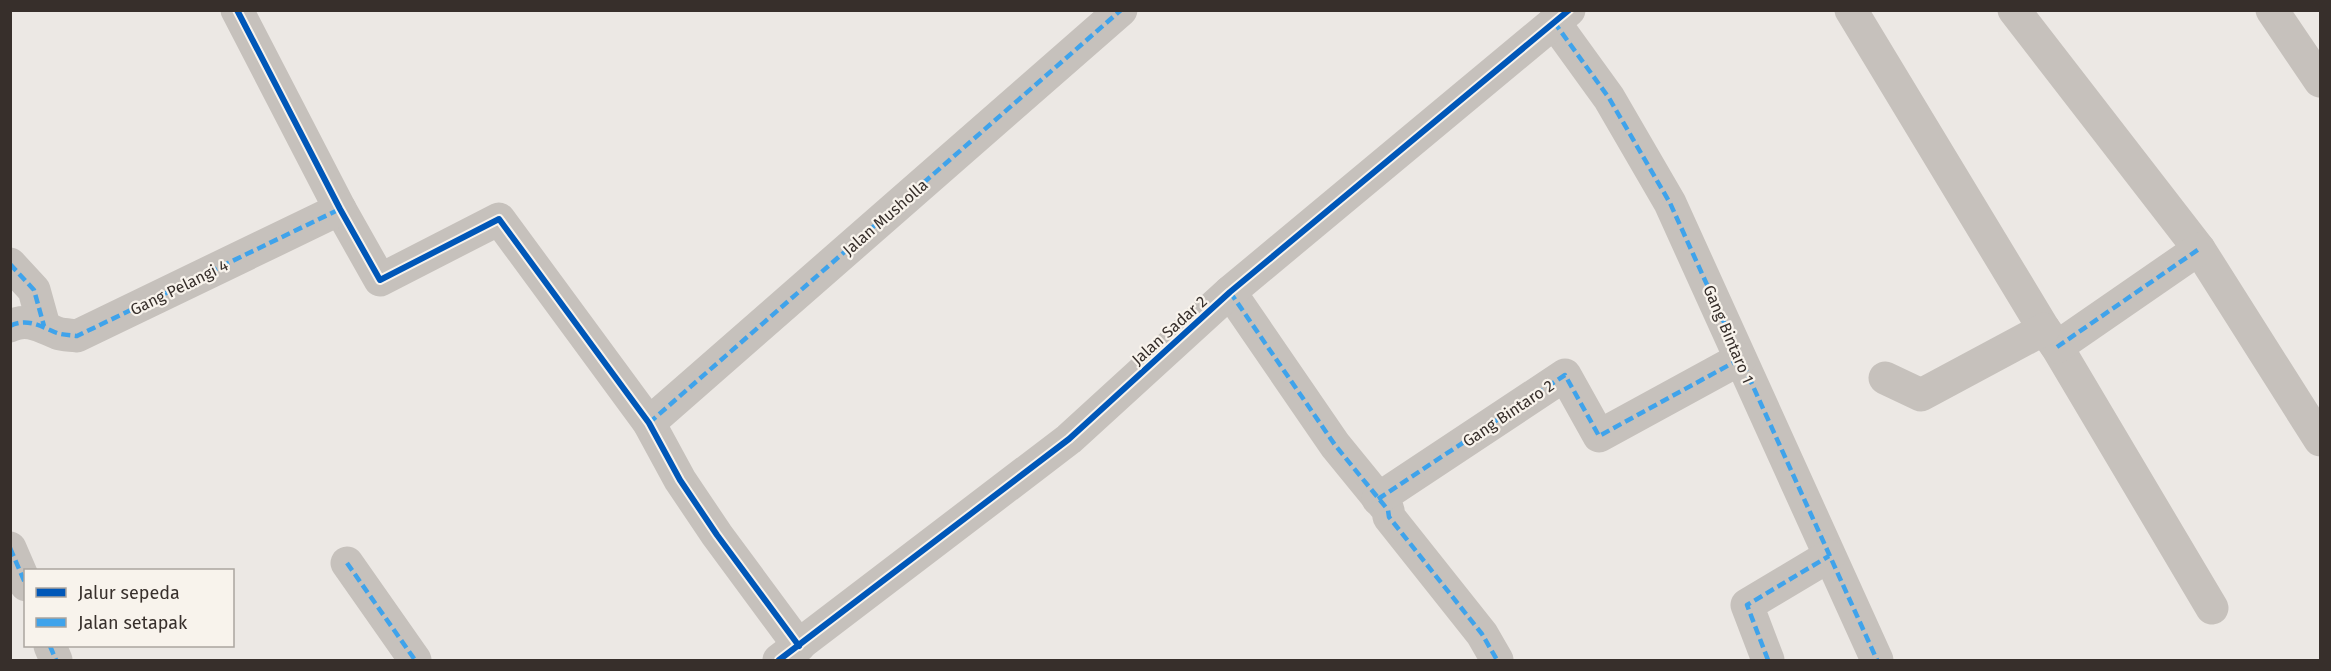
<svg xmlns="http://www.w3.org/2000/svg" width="2331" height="671" font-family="'Fira Sans',sans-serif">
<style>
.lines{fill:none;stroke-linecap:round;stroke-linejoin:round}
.minor{stroke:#c6c1bc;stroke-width:33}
.quiet{stroke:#3fa3eb;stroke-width:4.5;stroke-dasharray:9 4.5;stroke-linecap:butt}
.cycleway-casing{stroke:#f8f3ec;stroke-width:10}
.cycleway{stroke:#0057b8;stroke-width:6}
.labels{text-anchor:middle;stroke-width:4.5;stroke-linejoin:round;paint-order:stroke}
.street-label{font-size:16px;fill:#372f2b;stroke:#f8f3ec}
</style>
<rect width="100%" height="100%" fill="#ece8e4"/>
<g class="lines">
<g class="minor">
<path d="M237,10L340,209L380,280L499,219L649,423L680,480L717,535L799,646"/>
<path d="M1851,10L2044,329L2057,347L2212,608"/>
<path d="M2014,10L2199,249L2320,440"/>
<path d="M2272,10L2320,81"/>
<path d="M1554,22L1609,98L1670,203L1877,660"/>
<path d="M10,264L34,290L44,326"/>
<path d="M1230,292L1335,445L1388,510L1389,517L1482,634L1497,660"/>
<path d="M10,326C27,317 42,327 57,333C63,335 70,335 77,336L340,209"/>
<path d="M2057,347L2199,249"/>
<path d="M1885,378L1921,395L2044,329"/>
<path d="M649,423L1121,10"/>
<path d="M1378,499L1565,375L1599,436L1740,359"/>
<path d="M10,548L26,585"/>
<path d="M347,563L415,660"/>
<path d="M50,646L56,660"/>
<path d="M779,660L1069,439L1230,292L1569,10"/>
<path d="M1768,660L1747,605L1829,556"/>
</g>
<g class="quiet">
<path d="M1554,22L1609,98L1670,203L1877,660"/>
<path d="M10,264L34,290L44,326"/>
<path d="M1230,292L1335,445L1388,510L1389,517L1482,634L1497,660"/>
<path d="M10,326C27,317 42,327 57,333C63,335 70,335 77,336L340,209"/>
<path d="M2057,347L2199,249"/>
<path d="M649,423L1121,10"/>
<path d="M1378,499L1565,375L1599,436L1740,359"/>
<path d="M10,548L26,585"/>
<path d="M347,563L415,660"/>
<path d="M50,646L56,660"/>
<path d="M1768,660L1747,605L1829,556"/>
</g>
<defs>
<g id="cycleway">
<path d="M237,10L340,209L380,280L499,219L649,423L680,480L717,535L799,646"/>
<path d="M779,660L1069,439L1230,292L1569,10"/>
</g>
</defs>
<use href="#cycleway" class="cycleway-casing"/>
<use href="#cycleway" class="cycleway"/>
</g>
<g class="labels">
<g class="street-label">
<text transform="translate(885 217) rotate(-41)" y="6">Jalan Musholla</text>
<text transform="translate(179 287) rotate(-26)" y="6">Gang Pelangi 4</text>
<text transform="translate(1169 330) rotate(-42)" y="6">Jalan Sadar 2</text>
<text transform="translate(1729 334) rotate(67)" y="6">Gang Bintaro 1</text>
<text transform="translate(1508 413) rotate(-34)" y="6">Gang Bintaro 2</text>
</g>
</g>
<rect width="2331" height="671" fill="none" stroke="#372f2b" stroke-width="24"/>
<rect x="24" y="569" width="210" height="78" fill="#f8f3ec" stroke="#aba59f" stroke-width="1.5"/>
<rect x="36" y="588" width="30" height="9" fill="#0057b8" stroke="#aba59f" stroke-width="1.5"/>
<text x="78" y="599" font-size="18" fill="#372f2b">Jalur sepeda</text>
<rect x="36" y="618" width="30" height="9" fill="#3fa3eb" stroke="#aba59f" stroke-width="1.5"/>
<text x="78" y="629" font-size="18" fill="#372f2b">Jalan setapak</text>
</svg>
